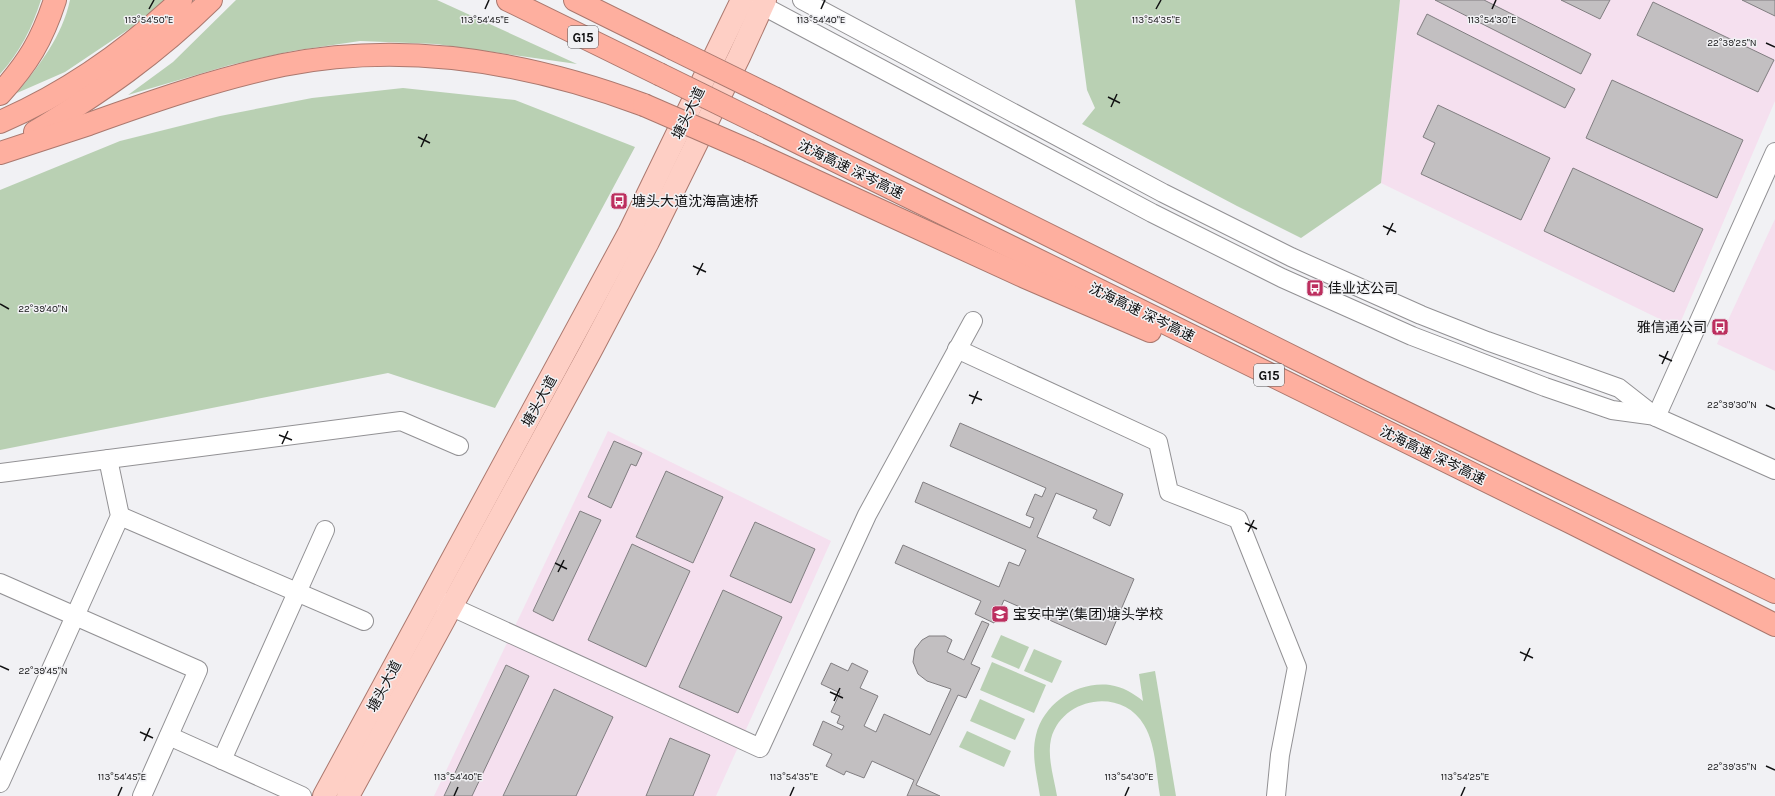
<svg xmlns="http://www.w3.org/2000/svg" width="1775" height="796" font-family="Karla,'Noto Sans SC',sans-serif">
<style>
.industrial{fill:#f5e0ef}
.green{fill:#b9d0b3}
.building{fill:#c2bfc1;stroke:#817e81}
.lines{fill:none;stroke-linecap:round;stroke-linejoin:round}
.minor-casing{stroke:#929194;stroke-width:20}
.major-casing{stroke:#ab786e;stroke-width:24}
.highway-casing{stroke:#ab786e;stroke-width:24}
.minor{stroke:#fff;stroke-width:18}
.major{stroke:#fecfc5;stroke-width:22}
.highway{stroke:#feaf9f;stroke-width:22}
.highway-bridge-casing{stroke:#ab786e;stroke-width:24;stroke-linecap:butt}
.highway-bridge{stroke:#feaf9f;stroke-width:22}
.ticks{fill:none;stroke:#111112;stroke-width:1.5}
.labels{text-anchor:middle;stroke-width:3;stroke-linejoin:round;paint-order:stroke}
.shield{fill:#f1f1f4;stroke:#545456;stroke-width:1}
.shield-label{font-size:13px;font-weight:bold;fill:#111112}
.street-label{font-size:14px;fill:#111112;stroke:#f1f1f4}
.poi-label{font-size:14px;fill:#111112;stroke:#f1f1f4;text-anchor:start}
.ticks-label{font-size:10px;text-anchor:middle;fill:#111112;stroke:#f1f1f4;stroke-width:3;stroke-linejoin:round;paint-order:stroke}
</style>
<rect width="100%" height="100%" fill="#f1f1f4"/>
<g class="industrial">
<path d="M1400,0H1775V101L1678,328L1381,183Z"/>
<path d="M1775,219V371L1717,344Z"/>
<path d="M608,431L831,541L716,796H434Z"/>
</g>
<g class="green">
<path d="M0,0H41C32,28 20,52 0,74Z"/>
<path d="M70,0H166L153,13L65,72L17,93C40,64 62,37 70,0Z"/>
<path d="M236,0H437L577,64L436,44L360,41L292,51L230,65L128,95L173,62Z"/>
<path d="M1075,0H1400L1381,183L1301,238L1237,206L1082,124L1095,108L1087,90Z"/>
<path d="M403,88L515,100L635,147L495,408L388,373L0,450V190L120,141L220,116L312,98Z"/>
<path d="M1001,635L1029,647L1019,669L991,657Z"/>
<path d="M1034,649L1062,661L1052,683L1024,671Z"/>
<path d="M992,662L1046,685L1034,713L980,690Z"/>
<path d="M1155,671L1176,796H1160C1156,773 1156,745 1144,725C1122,687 1062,697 1051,739C1047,757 1054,778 1057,796H1040C1037,776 1031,755 1036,735C1044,703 1077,681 1110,685C1123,687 1133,693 1143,701L1139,674Z"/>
<path d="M980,699L1025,719L1015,740L970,721Z"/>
<path d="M967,731L1011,751L1004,767L959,747Z"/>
</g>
<g class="building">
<path d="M1435,0H1484L1591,54L1581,74Z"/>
<path d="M1561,0H1610L1600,19Z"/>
<path d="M1742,0H1775V16Z"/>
<path d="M1653,2L1774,60L1758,92L1637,35Z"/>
<path d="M1427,14L1575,89L1565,108L1417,34Z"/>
<path d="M1612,80L1743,140L1717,198L1586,138Z"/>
<path d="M1438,105L1550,158L1521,220L1421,174L1435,143L1423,137Z"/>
<path d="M1573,168L1703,229L1674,292L1544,231Z"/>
<path d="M960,423L1123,494L1110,526L1093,518L1097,510L1056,493L1037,537L1134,579L1106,645L1004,600L994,623L975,614L981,601L895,563L903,545L999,587L1009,562L1019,566L1026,550L915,502L923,482L1030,528L1034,518L1026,515L1035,494L1042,497L1046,488L950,446Z"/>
<path d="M614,441L642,453L636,466L631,464L611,508L588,497Z"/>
<path d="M666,471L723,497L693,563L636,537Z"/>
<path d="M580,511L601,520L553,621L533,611Z"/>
<path d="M755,522L815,549L791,603L730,576Z"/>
<path d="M632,544L690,571L646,667L588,640Z"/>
<path d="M723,590L782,617L738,713L679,687Z"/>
<path d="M982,621L989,624L971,664L980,668L966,698L958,695L916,785L940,796H907L914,780L872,761L864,778L846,771L844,775L826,766L832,754L813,745L823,721L842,730L844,726L837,723L840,716L831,712L840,693L821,684L831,663L848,671L852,663L868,671L860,688L878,696L864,726L876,732L884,714L930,735L951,689L927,681L918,674L913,662L915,649L922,640L929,636H945L952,640L947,652L964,660Z"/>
<path d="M506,665L529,676L472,796H444Z"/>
<path d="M554,689L613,717L576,796H503Z"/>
<path d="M670,738L710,755L693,796H646Z"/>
</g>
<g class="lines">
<defs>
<g id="minor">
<path d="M752,0L1152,213L1282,278L1412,336L1545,387L1612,410L1656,416"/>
<path d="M802,0L1163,193L1291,257L1421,315L1487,341L1619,388L1656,417L1775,470"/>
<path d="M957,349L1158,442L1169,492L1238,519L1297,667L1280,755L1276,796"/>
<path d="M1656,417L1775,152"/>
<path d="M0,473L401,421L459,446"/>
<path d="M120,516L364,621"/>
<path d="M0,583L198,670L142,796"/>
<path d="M439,601L760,748L867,515L973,321"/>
<path d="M169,736L302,796"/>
<path d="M222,760L325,530"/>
<path d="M0,783L120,516L108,459"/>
</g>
<g id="major">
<path d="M324,796L629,233L742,0"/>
<path d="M348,796L590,352L648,242L739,57L765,0"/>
</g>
<g id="highway">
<path d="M508,0L659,74"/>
<path d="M575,0L672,48"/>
<path d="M0,94C28,63 42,40 55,0"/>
<path d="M776,99L1361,391L1775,592"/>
<path d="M0,122C67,93 128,50 181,0"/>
<path d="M763,125L1572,523L1775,625"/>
<path d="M35,132C101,92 156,54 211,0"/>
<path d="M750,151L1025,277L1150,331"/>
<path d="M0,153C30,143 59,134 89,124C153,101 217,79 283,65C404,41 529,62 644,105"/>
</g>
</defs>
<use href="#minor" class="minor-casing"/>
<use href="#major" class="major-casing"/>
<use href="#highway" class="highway-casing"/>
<use href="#minor" class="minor"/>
<use href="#major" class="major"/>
<use href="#highway" class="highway"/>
<defs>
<g id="highway-bridge">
<path d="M672,48L776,99"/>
<path d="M659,74L763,125"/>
<path d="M644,105L750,151"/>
</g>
</defs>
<use href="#highway-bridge" class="highway-bridge-casing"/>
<use href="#highway-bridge" class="highway-bridge"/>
</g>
<path class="ticks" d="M149,9L154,0M485,9L489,0M821,9L825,0M1156,9L1161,0M1492,9L1496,0M1766,43L1775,47M1108,97L1120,103M1111,107L1117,94M418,137L430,143M421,147L427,134M1383,226L1396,232M1387,235L1393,223M693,266L706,272M697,275L703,263M0,304L9,309M1659,355L1672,361M1662,364L1668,351M969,395L982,400M972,404L978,391M1766,405L1775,409M279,435L292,440M282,444L288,431M1245,523L1257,529M1248,532L1254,520M555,563L567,569M558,572L564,560M1520,652L1533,658M1524,661L1530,648M0,666L9,670M830,692L843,698M834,701L840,688M140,732L153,738M144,741L150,728M1766,766L1775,770M118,796L122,787M454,796L458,787M790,796L794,787M1125,796L1129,787M1461,796L1465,787"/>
<defs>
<symbol id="bus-square" viewBox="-11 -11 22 22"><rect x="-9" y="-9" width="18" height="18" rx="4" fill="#bc2e5e" stroke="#f1f1f4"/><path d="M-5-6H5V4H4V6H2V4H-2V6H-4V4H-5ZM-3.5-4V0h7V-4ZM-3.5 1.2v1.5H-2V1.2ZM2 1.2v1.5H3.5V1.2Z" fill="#fff"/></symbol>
<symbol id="school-square" viewBox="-11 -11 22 22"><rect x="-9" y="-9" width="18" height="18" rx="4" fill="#bc2e5e" stroke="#f1f1f4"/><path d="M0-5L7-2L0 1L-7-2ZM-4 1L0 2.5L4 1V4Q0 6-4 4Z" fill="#fff"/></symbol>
</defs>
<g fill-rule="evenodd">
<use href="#bus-square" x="609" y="191" width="20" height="20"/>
<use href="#bus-square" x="1305" y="278" width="20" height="20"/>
<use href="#bus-square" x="1710" y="317" width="20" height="20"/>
<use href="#school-square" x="990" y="604" width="20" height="20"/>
</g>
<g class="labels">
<g class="shield">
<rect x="568" y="26" width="30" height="22" rx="3"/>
<rect x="1254" y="364" width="30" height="22" rx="3"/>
</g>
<g class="shield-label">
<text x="583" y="42">G15</text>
<text x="1269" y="380">G15</text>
</g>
<g class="street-label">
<text transform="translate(688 113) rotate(-64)" y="5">塘头大道</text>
<text transform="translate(851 169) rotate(26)" y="5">沈海高速 深岑高速</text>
<text transform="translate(1142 312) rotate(26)" y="5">沈海高速 深岑高速</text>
<text transform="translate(539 401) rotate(-61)" y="5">塘头大道</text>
<text transform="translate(1433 455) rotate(26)" y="5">沈海高速 深岑高速</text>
<text transform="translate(384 686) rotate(-62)" y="5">塘头大道</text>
</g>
<g class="poi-label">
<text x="632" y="206">塘头大道沈海高速桥</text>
<text x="1328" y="293">佳业达公司</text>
<text x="1707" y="332" text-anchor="end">雅信通公司</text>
<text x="1013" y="619">宝安中学(集团)塘头学校</text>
</g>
</g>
<g class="ticks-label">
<text x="149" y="23">113°54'50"E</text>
<text x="485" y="23">113°54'45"E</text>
<text x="821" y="23">113°54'40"E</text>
<text x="1156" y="23">113°54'35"E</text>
<text x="1492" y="23">113°54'30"E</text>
<text x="1732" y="46">22°39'25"N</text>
<text x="43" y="312">22°39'40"N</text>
<text x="1732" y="408">22°39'30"N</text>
<text x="43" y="674">22°39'45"N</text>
<text x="1732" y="770">22°39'35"N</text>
<text x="122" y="780">113°54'45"E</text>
<text x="458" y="780">113°54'40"E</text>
<text x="794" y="780">113°54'35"E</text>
<text x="1129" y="780">113°54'30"E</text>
<text x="1465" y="780">113°54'25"E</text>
</g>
</svg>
